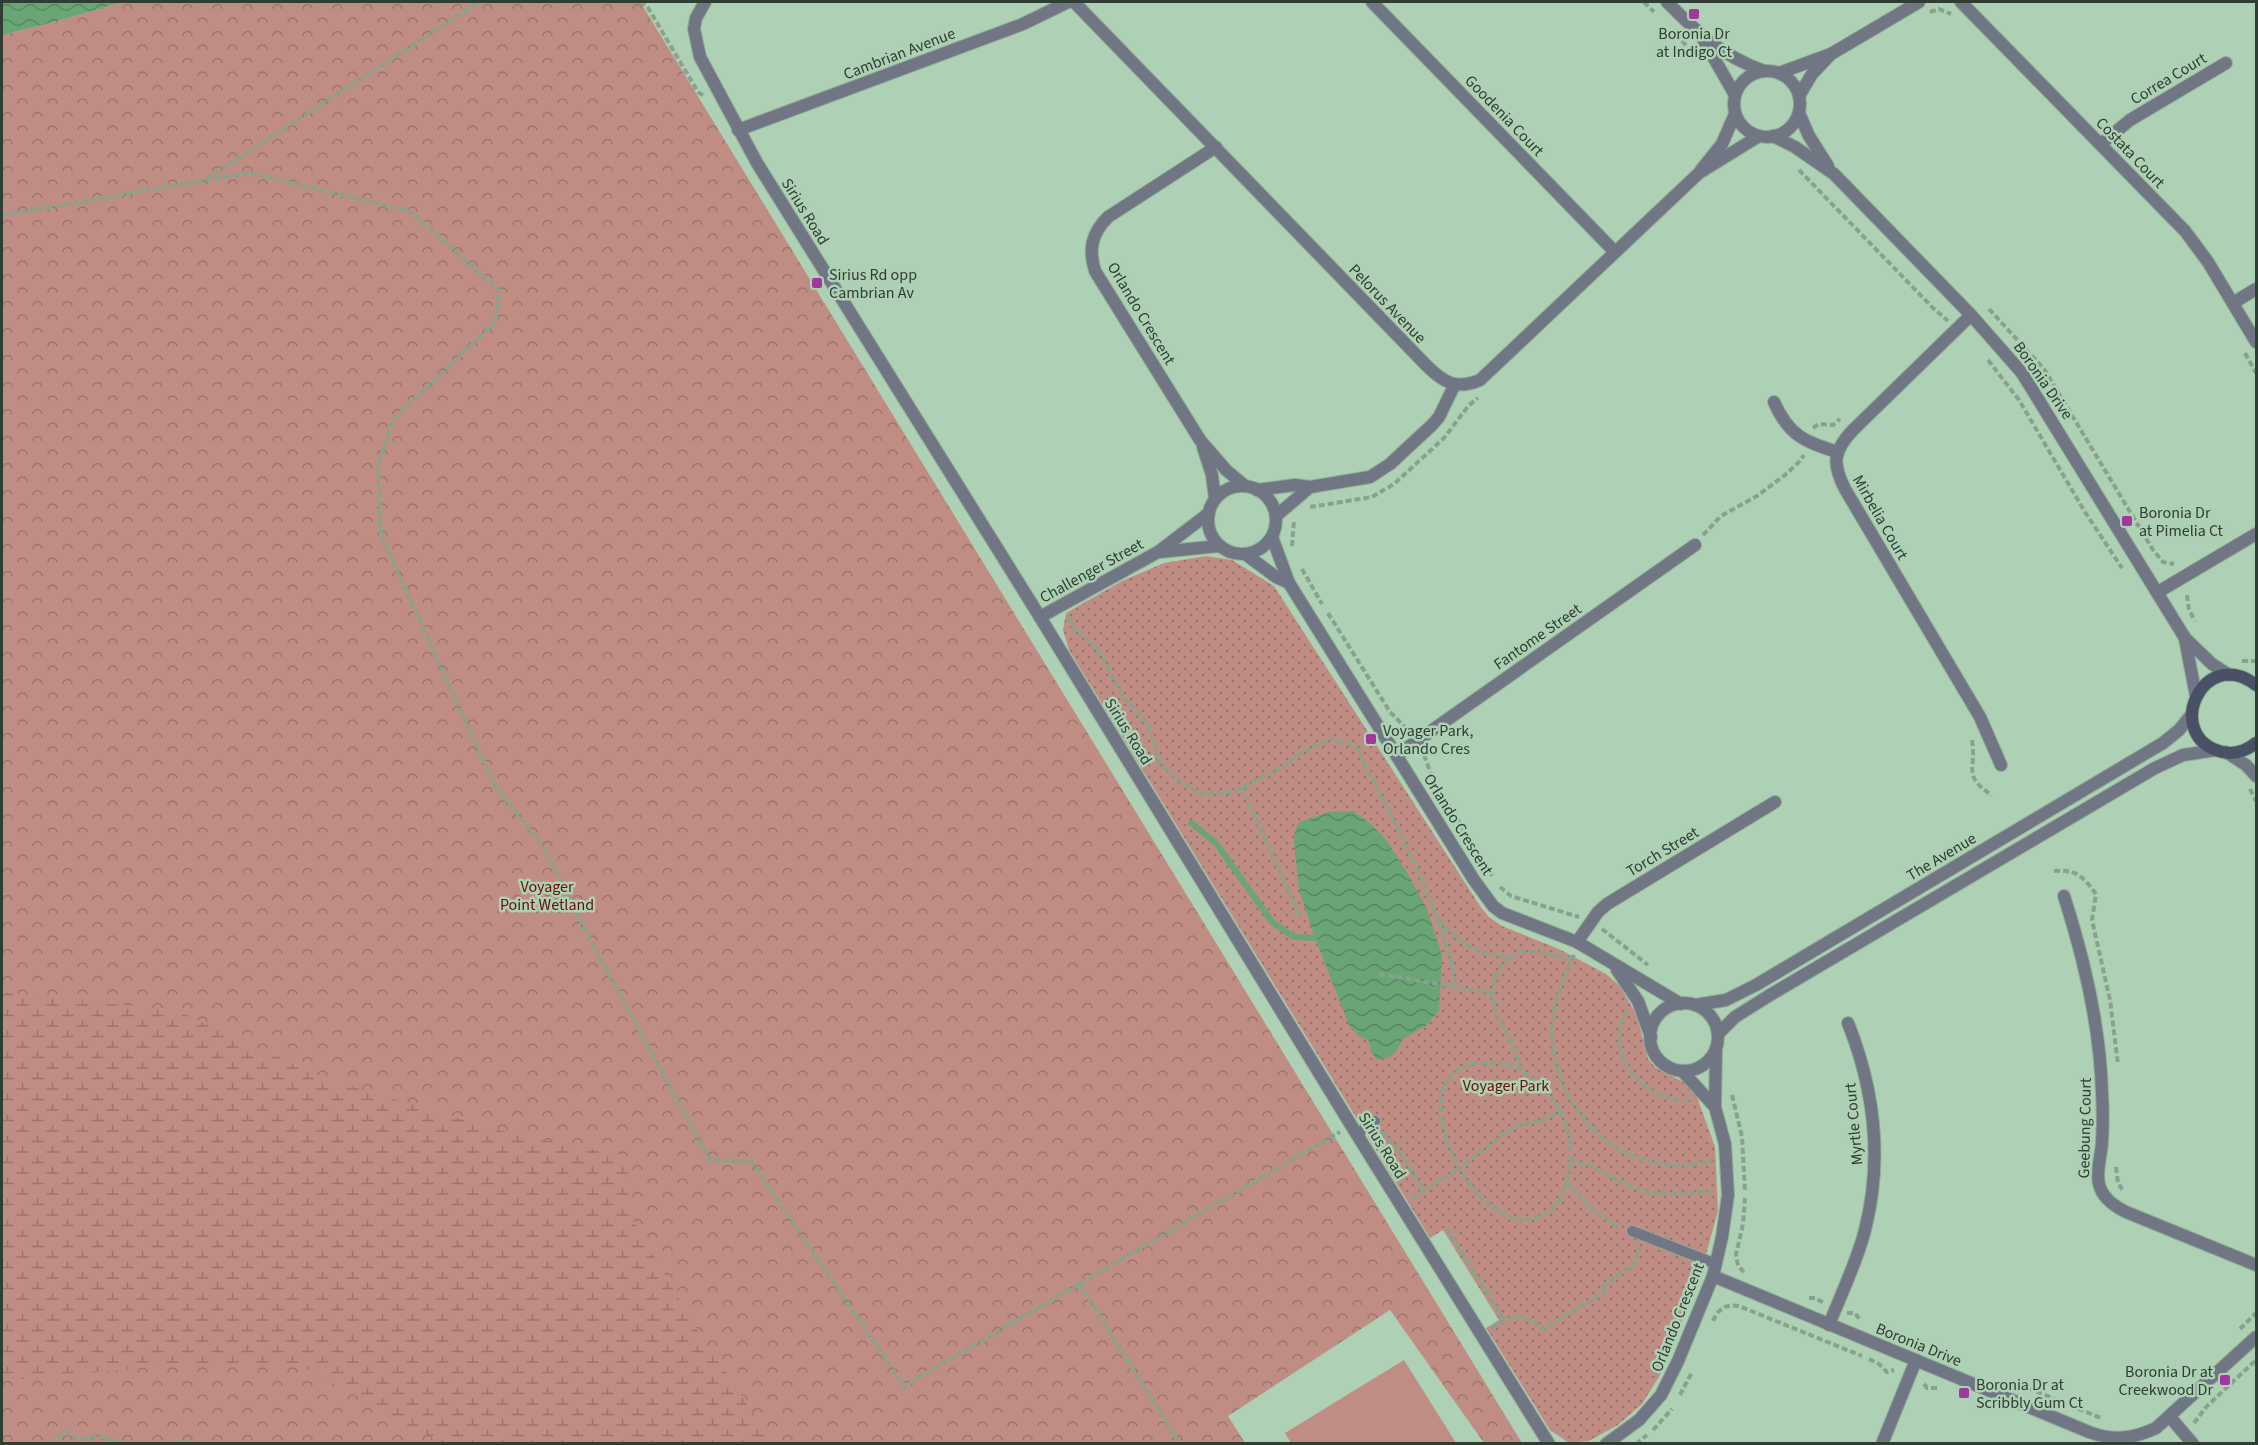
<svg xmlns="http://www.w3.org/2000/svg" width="2258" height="1445" font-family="'Source Sans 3',sans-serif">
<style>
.grass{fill:#c08d84}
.forest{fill:url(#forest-crowns)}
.wetland{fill:url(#wetland-marsh)}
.park{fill:url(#park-dots)}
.water{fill:url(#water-waves)}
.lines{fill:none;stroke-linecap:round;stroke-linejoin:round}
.stream{stroke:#69a575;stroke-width:6}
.lane-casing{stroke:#90ad95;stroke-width:12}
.street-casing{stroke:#90ad95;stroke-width:14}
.secondary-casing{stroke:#90ad95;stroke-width:14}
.path{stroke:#87a38c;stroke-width:4;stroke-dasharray:6 3;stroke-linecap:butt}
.lane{stroke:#717685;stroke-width:10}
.street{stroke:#717685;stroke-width:12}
.secondary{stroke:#495166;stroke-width:12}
.poi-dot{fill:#a1399c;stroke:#aed0b4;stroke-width:2}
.labels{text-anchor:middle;stroke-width:5;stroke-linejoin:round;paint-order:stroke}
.poi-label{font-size:16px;fill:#2f3d32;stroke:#aed0b4;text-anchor:start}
.street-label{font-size:16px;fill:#2f3d32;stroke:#aed0b4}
.park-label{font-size:16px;fill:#6a0e07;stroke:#aed0b4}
</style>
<defs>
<pattern id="forest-crowns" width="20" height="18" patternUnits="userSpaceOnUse" patternTransform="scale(1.5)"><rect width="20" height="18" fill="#c08d84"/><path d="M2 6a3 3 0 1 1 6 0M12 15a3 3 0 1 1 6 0" fill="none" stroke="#9c746d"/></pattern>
<pattern id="wetland-marsh" width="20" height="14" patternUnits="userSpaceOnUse" patternTransform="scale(1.5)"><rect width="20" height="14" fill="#c08d84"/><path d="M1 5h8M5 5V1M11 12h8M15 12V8" fill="none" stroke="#9c746d"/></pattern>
<pattern id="park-dots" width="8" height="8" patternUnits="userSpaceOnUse" patternTransform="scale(1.5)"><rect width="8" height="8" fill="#c08d84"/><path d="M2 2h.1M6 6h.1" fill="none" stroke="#9c746d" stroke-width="1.8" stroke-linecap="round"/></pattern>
<pattern id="water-waves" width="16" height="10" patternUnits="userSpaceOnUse" patternTransform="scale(1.5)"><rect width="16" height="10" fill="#69a575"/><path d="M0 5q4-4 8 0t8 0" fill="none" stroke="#578861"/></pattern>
</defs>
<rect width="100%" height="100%" fill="#aed0b4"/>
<path class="grass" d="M1404,1360L1456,1443H1291L1285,1433Z"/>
<path class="forest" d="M123,2H647L642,5L1522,1443H1484L1390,1310L1228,1416L1245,1443H2V35L50,23Z"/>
<path class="wetland" d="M2,992L178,1011L326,1079L509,1133L627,1156L628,1212L694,1325L773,1443H442L296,1363L173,1365L2,1381Z"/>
<path class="park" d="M1206,556L1232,560L1274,586L1480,906L1489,917L1502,926L1559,949L1606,974L1620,986L1637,1016L1648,1059L1655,1067L1687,1084L1696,1094L1715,1147L1718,1211L1700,1276L1660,1375L1642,1404L1618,1425L1589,1441L1569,1443L1550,1430L1486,1328L1499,1320L1443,1230L1430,1238L1069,650L1063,630L1066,613L1122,581L1164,563Z"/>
<g class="water">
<path d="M2,2H123L50,23L2,35Z"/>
<path d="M1353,811L1371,824L1387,841L1408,874L1427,909L1442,955L1439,1010L1427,1025L1402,1040L1396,1052L1387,1058L1376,1059L1371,1052L1369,1041L1358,1035L1349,1025L1315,938L1299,890L1294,842L1295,831L1299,822L1330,812Z"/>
</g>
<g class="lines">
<path class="stream" d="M1191,823L1216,843L1272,922L1294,937L1315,938"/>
<defs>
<g id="lane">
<path d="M1357,1134L1375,1121"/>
<path d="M1632,1231L1716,1264"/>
</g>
<g id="street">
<path d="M705,2L696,18L694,29L700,57L757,163L1040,617L1351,1125L1549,1444"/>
<path d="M1074,2L1427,366C1444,383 1457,390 1480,380L1699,173L1759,136"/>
<path d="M1372,2L1614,251"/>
<path d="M1667,2C1699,34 1720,55 1764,71"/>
<path d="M1961,2L2185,231L2208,262L2256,342"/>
<path d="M1703,39L1735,95"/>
<circle cx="1767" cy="104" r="33"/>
<path d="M1779,73L1831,54L1919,2"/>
<path d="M1799,96L1812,74L1830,55"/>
<path d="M1799,113L1809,136L1828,166"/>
<path d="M738,130L1023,24L1068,2"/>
<path d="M1773,136L1795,147L1834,174L1971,315L2022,373L2185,638L2212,664L2229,675"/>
<path d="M2101,144L2130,120L2226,63"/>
<path d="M1216,147L1108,217C1092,233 1088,249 1095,271L1200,440L1226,470L1245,486"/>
<path d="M1701,170L1722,144L1735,114"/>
<path d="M2233,303L2256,289"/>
<path d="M1971,315L1853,430C1833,451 1832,464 1845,489L1980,717L2001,765"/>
<path d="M1774,402C1789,436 1804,441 1837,452"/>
<path d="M1203,447L1212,475L1215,499"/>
<circle cx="1242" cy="520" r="34"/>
<path d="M1257,490L1295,485L1310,487L1370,477L1390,464L1432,425L1439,417L1454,386"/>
<path d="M1276,516L1310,487"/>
<path d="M1272,537L1289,583L1474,880L1493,906L1502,913L1577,942L1681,1004"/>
<path d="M1160,552L1219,546"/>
<path d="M1245,554L1276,577L1289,583"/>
<path d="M2158,592L2256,534"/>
<path d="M1040,617L1158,552L1209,513"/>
<path d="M2185,639L2196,696"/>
<path d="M2226,752L2246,765L2256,776"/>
<path d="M1397,755L1695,545"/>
<path d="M2064,896C2085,961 2100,1025 2102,1093C2103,1109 2103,1126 2102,1143C2101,1156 2096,1171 2099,1184C2102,1198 2114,1206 2126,1212L2256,1265"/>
<path d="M1577,942L1598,912L1607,904L1775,802"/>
<path d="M1617,970L1638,1001L1651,1037"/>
<circle cx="1684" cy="1037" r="34"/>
<path d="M1695,1005L1726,1000L1756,985L2163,743L2179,730L2192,714"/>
<path d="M1718,1034L1735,1017L1770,995L2155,768L2183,755L2216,750"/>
<path d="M1682,1071L1715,1107"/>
<path d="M1713,1276L2089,1432C2113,1441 2133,1439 2156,1428L2256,1337"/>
<path d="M1829,1325C1841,1294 1857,1262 1865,1230C1883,1159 1875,1091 1848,1023"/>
<path d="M2170,1417L2193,1444"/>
<path d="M1606,1444L1639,1420L1661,1395L1678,1361L1713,1276L1722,1237L1728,1195L1725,1144L1715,1107L1716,1050"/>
<path d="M1882,1444L1916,1360"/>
</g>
<path id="secondary" d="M2256,685C2202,644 2162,737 2222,752C2235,755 2246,751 2256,743"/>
</defs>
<use href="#lane" class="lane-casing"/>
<use href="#street" class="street-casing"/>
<use href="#secondary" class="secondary-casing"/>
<g class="path">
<path d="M640,2L647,6L698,92L704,96"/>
<path d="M1644,2L1654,12"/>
<path d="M1930,12L1939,9L1951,14"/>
<path d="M1676,34L1691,51"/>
<path d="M1799,170L1933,308L1948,321"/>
<path d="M207,179L479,2"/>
<path d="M2,215L249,173L410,211L499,290L496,321L394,419L378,464L381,536L495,786L543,846L587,934L710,1160L752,1162L904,1386L1340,1132"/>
<path d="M1989,309L2044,369L2153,550L2163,562L2174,564"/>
<path d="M2245,353L2256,373"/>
<path d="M1988,360L2019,400L2085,512L2122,568"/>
<path d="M1813,428L1819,424L1833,425L1840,419"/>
<path d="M1310,507L1372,497L1394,484L1444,438L1469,405L1478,398"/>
<path d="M1703,535L1721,516L1757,496L1785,475L1798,463L1804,455"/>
<path d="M1292,546L1294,520"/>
<path d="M1302,569L1322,604"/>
<path d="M2187,595L2189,610L2195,621"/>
<path d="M1328,613L1390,712L1406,728"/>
<path d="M1069,617L1074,628L1092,644L1103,659L1123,696L1149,726L1159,762L1178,780L1201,794L1232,792L1273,772L1311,747L1331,739L1356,747C1385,805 1418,864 1440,926C1447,947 1454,965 1455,988"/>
<path d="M2242,661H2256"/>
<path d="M1972,740C1977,769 1961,775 1992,795"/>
<path d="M1424,755L1432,777L1492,876"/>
<path d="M1242,787L1300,917"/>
<path d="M2250,789L2256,801"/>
<path d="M2054,871C2077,869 2083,877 2096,894L2092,920L2110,1000L2118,1064"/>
<path d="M1500,887L1511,896L1579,917"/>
<path d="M1439,921C1466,947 1474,954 1512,957"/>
<path d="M1602,929L1648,965"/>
<path d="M1574,955C1563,978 1553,1004 1552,1029C1551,1096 1601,1158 1668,1165C1684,1167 1698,1164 1713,1161"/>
<path d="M1379,974L1492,993"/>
<path d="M1627,1011C1601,1054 1645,1104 1690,1100"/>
<path d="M1472,1063C1485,1063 1501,1061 1513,1066C1522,1070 1531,1078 1539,1085C1565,1109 1576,1139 1568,1175C1566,1185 1563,1196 1556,1204C1503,1266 1416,1129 1447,1081C1453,1071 1462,1067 1472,1063Z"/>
<path d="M1520,1070C1516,1042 1501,1029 1494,1005C1488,984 1501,953 1526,952C1541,951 1557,956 1572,959"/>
<path d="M1732,1095L1742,1137L1745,1191"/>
<path d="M1381,1132L1399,1150L1424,1191"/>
<path d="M1570,1160L1591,1166L1625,1184L1648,1193L1680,1194L1714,1190"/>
<path d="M2116,1167L2118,1183L2123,1191"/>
<path d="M1566,1182L1593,1210L1620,1229"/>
<path d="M1412,1198L1459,1169L1506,1132L1518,1126L1546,1119L1561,1111"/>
<path d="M1447,1229L1504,1320"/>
<path d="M1744,1272L1738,1266L1736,1255L1743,1224L1745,1198"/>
<path d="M1079,1283L1180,1444"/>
<path d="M1809,1298H1815L1824,1303"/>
<path d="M1847,1313H1855L1860,1320"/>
<path d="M1713,1321C1719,1308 1725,1304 1739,1306L1862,1356"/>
<path d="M1492,1328C1511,1315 1525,1312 1543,1329L1605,1292L1602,1287L1634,1264L1640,1247"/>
<path d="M2240,1329L2256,1313"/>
<path d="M1869,1359L1879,1364L1887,1372L1894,1370"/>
<path d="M1924,1384L1927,1388H1939"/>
<path d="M2028,1388L2101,1418"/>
<path d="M1680,1395L1692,1372"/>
<path d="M2194,1423L2207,1406L2256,1360"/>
<path d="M1653,1430L1672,1409"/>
<path d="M51,1444L65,1432L80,1439L99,1436L126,1444"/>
<path d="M176,1444L184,1440L192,1444"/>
<path d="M1636,1444L1647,1435"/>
</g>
<use href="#lane" class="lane"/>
<use href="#street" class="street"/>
<use href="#secondary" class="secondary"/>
</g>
<g class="poi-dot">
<rect x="1688" y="8" width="12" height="12" rx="3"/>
<rect x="811" y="277" width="12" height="12" rx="3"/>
<rect x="2121" y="515" width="12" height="12" rx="3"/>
<rect x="1365" y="733" width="12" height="12" rx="3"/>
<rect x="2219" y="1374" width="12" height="12" rx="3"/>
<rect x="1958" y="1387" width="12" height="12" rx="3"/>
</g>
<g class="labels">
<g class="poi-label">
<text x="1694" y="39" text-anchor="middle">Boronia Dr<tspan x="1694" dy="18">at Indigo Ct</tspan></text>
<text x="829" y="280">Sirius Rd opp<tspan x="829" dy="18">Cambrian Av</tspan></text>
<text x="2139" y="518">Boronia Dr<tspan x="2139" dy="18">at Pimelia Ct</tspan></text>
<text x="1383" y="736">Voyager Park,<tspan x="1383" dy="18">Orlando Cres</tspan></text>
<text x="2213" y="1377" text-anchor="end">Boronia Dr at<tspan x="2213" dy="18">Creekwood Dr</tspan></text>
<text x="1976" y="1390">Boronia Dr at<tspan x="1976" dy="18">Scribbly Gum Ct</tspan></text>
</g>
<g class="street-label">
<text transform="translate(899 53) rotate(-21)" y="6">Cambrian Avenue</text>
<text transform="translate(2168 78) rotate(-31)" y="6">Correa Court</text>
<text transform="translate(1505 115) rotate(46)" y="6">Goodenia Court</text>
<text transform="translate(2131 152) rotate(46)" y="6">Costata Court</text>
<text transform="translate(806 211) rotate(58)" y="6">Sirius Road</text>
<text transform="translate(1388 303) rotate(46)" y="6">Pelorus Avenue</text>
<text transform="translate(1142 313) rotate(59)" y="6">Orlando Crescent</text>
<text transform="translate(2044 380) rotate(55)" y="6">Boronia Drive</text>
<text transform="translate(1881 517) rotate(60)" y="6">Mirbelia Court</text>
<text transform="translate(1091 570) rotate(-29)" y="6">Challenger Street</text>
<text transform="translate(1537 636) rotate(-35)" y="6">Fantome Street</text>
<text transform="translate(1129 731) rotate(58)" y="6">Sirius Road</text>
<text transform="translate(1459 824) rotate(58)" y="6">Orlando Crescent</text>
<text transform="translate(1662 851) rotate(-31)" y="6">Torch Street</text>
<text transform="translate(1941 856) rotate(-31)" y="6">The Avenue</text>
<text transform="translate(1853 1124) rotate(-95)" y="6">Myrtle Court</text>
<text transform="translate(2084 1128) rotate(-89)" y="6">Geebung Court</text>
<text transform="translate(1383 1145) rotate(58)" y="6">Sirius Road</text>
<text transform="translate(1677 1317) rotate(-68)" y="6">Orlando Crescent</text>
<text transform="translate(1919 1344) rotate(22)" y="6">Boronia Drive</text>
</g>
<g class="park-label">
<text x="547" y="892">Voyager<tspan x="547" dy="18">Point Wetland</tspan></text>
<text x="1506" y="1091">Voyager Park</text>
</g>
</g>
<rect width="2258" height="1445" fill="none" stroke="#2f3d32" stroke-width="6"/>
</svg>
